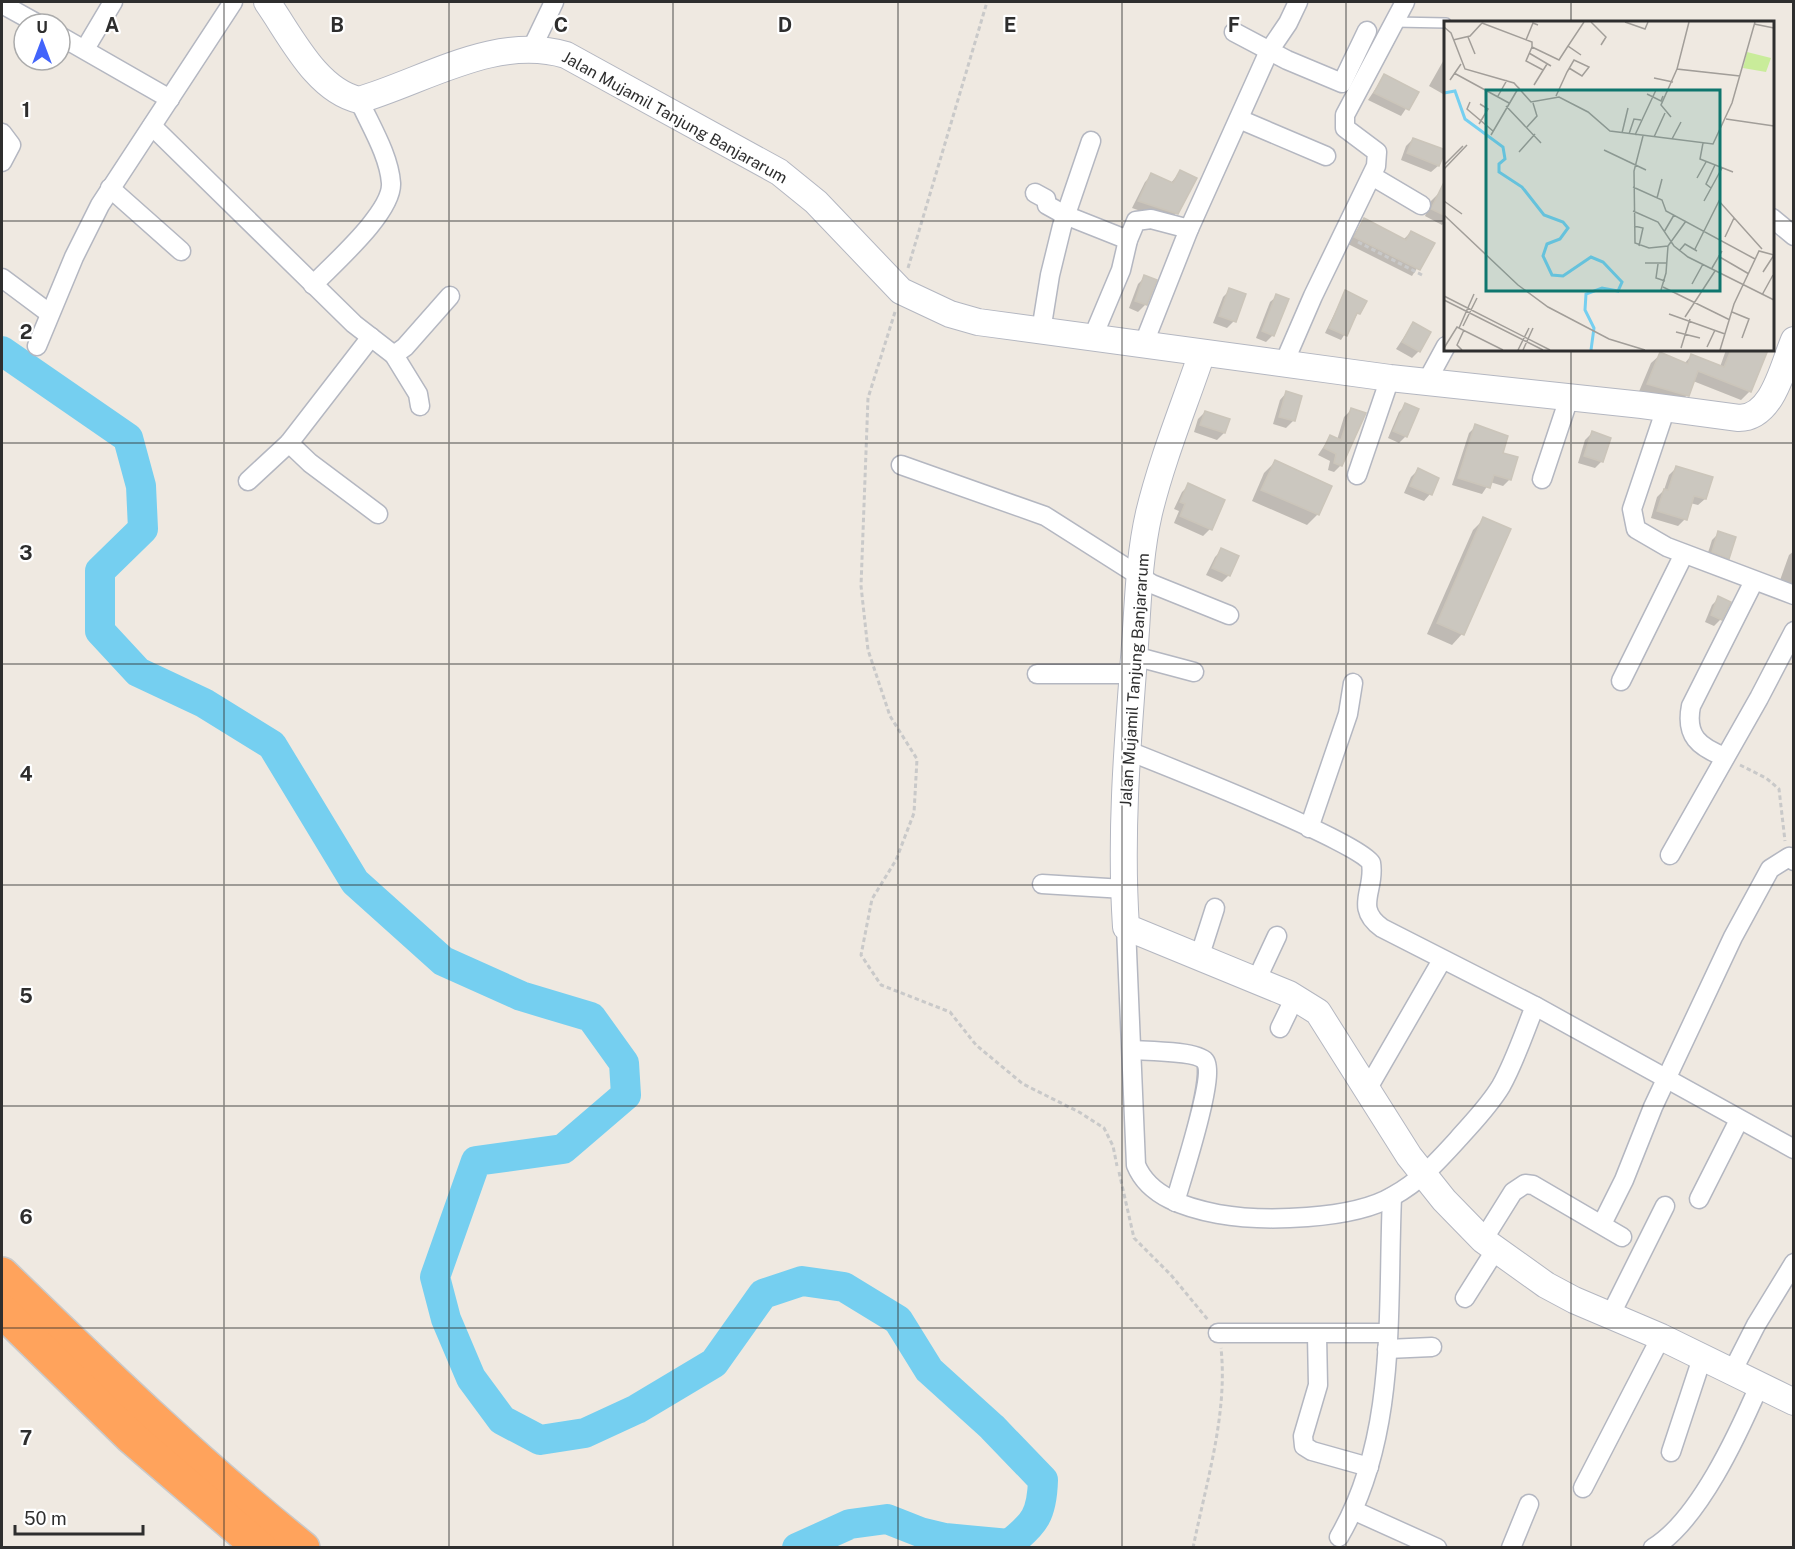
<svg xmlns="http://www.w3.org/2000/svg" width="1795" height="1549" font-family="'Public Sans',sans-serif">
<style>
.shadow{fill:#0003}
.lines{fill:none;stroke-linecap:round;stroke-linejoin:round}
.river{stroke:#75cff0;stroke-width:30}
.building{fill:#cbc7bf;stroke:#cbc5ba;stroke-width:1.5}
.lane-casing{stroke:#b4b7c1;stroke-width:12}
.street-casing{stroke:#b4b7c1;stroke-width:21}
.secondary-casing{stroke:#b4b7c1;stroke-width:28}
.highway-casing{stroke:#c9c9c9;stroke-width:36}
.path{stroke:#c9c9c9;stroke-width:3;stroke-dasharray:4.5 3;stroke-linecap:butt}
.lane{stroke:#fff;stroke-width:9}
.street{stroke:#fff;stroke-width:18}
.secondary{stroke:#fff;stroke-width:26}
.highway{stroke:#ffa35c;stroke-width:33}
.grid{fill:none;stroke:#2e2e2e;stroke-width:1.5;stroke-opacity:0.55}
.labels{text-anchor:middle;stroke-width:4.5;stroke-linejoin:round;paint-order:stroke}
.street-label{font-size:16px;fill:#2e2e2e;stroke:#fff}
.inset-river{fill:none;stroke:#75cff0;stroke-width:3}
.inset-road{fill:none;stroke:#a29e99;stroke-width:1.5}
.view{fill:#0f766e;fill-opacity:0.15;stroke:#0f766e;stroke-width:3}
.inset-edge{fill:none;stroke:#2e2e2e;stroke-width:3}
.grid-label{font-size:20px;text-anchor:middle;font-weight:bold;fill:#2e2e2e;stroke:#fff;stroke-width:4.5;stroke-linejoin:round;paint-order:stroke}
</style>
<rect width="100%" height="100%" fill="#efe9e1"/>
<g class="shadow">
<path d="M1446,56V91L1443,94L1429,86Z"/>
<path d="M1384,76L1417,92L1401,116L1368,100Z"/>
<path d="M1413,139L1438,166L1431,172L1401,160L1406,146Z"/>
<path d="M1180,172L1176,213L1169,221L1132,208L1145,182L1152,175L1170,184Z"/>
<path d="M1438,194L1446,198V221L1442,225L1425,216L1431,201Z"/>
<path d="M1364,220L1404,239L1411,232L1433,244L1412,276L1348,244Z"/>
<path d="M1145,277L1155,280L1145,305L1138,312L1129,308L1138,284Z"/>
<path d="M1230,290L1234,321L1227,328L1213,323L1223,297Z"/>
<path d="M1345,292L1358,313L1341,340L1325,333Z"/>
<path d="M1277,296L1273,335L1266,342L1256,338L1270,302Z"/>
<path d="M1413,324L1419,351L1412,358L1396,349Z"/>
<path d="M1726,350L1766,351L1750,391L1741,400L1693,381L1687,395L1678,405L1638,394L1651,363L1661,354L1684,364L1691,356L1720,367Z"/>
<path d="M1286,393L1293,421L1286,428L1273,424L1280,400Z"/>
<path d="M1406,405V436L1399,443L1388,438L1399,412Z"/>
<path d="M1351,410L1341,465L1334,472L1328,470L1330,461L1318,455L1330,437L1337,440L1344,417Z"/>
<path d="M1205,412L1228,420L1224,433L1217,440L1194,432L1198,419Z"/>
<path d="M1476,426L1501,454L1510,479L1503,486L1490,482L1482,494L1452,485L1469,433Z"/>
<path d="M1592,433L1602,461L1595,468L1578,463L1585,440Z"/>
<path d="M1275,462L1318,514L1307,525L1252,501L1264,473Z"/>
<path d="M1676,468L1705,499L1698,505L1690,503L1685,519L1678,526L1651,518L1657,497L1664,490L1669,475Z"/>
<path d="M1418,470L1430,494L1424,501L1404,493L1411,477Z"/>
<path d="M1189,485L1210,529L1203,536L1174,523L1179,511L1174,509L1182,492Z"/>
<path d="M1484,519L1462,634L1452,645L1427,634L1473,530Z"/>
<path d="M1719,533L1728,558L1721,565L1706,559L1712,540Z"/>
<path d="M1222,550L1229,575L1222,582L1206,575L1215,557Z"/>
<path d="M1794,551V585L1791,587L1779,583L1789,555Z"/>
<path d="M1719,598L1721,619L1714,626L1705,622L1712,605Z"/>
</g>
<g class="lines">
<path class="river" d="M2,351L128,438L141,486L143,529L100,571V631L138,672L204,703L272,745L355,882L443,961L521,996L591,1017L624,1063L626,1095L563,1149L476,1161L435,1277L446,1319L471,1378L502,1420L540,1440L585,1433L637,1409L714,1363L763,1294L802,1281L844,1287L898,1320L929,1370L992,1427L1043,1480C1042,1514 1035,1524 1009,1544L945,1538L920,1532L887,1519L850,1524L797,1548"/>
</g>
<g class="building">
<path d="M1384,74L1419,92L1409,110L1374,93Z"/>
<path d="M1413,138L1446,150L1439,166L1407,153Z"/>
<path d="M1180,170L1197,178L1178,214L1138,201L1151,173L1173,183Z"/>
<path d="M1446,178V216L1431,209Z"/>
<path d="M1364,218L1406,240L1411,231L1435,243L1420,270L1354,237Z"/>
<path d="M1144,275L1157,280L1147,305L1135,301Z"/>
<path d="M1229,288L1246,294L1236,322L1219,316Z"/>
<path d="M1345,290L1367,301L1360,314L1357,313L1347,336L1329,328Z"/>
<path d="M1276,294L1289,299L1274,336L1262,331Z"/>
<path d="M1413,322L1431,332L1420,352L1402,342Z"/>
<path d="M1731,350H1768L1751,392L1698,371L1689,396L1647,384L1660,352L1688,364L1691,354L1724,367Z"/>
<path d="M1286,391L1302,396L1295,421L1279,417Z"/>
<path d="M1405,403L1419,409L1407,437L1393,431Z"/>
<path d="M1351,408L1366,413L1342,466L1334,463L1336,454L1324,448L1330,435L1341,440Z"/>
<path d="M1205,411L1230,419L1225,433L1200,425Z"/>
<path d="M1475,424L1508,436L1503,453L1518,457L1511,480L1494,475L1490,488L1458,478Z"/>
<path d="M1592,431L1611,438L1603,462L1584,456Z"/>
<path d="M1275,460L1332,486L1319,515L1261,490Z"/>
<path d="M1676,466L1713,477L1706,499L1694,496L1687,520L1657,511L1664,489L1668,490Z"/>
<path d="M1418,468L1439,478L1432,495L1410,486Z"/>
<path d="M1188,483L1225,500L1212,530L1180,516L1185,504L1180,502Z"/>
<path d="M1483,517L1511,529L1464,635L1437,623Z"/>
<path d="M1718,531L1736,537L1729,559L1712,552Z"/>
<path d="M1221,548L1239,556L1230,576L1212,568Z"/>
<path d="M1718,596L1731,602L1722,620L1711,615Z"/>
</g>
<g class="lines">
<defs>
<path id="lane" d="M1395,22L1446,23"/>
<g id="street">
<path d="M2,4L38,24"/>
<path d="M1234,32L1287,60L1342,83L1367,31"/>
<path d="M60,36L170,99"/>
<path d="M85,49L113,2"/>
<path d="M531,50L554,2"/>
<path d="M1239,119L1326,156"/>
<path d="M152,126L354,324L394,355L418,394L420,406"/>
<path d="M2,133L11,145L2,162"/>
<path d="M1372,176L1421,205"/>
<path d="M110,188L181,251"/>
<path d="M1035,193L1046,199L1047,205L1065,215L1128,240"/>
<path d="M1772,218L1794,236"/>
<path d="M2,278L49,313"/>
<path d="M313,285C334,263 393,212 391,183C389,155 370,125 359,100"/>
<path d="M1041,331L1050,275L1062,226L1091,141"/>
<path d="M1092,339L1121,270L1128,240L1136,221L1151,219L1189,229"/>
<path d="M1144,343L1189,229L1269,51L1288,23L1298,2"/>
<path d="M37,346L74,257L100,205L233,2"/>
<path d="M394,355L405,347L450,296"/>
<path d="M1284,363L1313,296L1376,166L1377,152L1345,128V115L1405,2"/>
<path d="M1427,381L1446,346"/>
<path d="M1666,408L1632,509L1636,529L1667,547L1794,595"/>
<path d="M289,443L310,463L378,514"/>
<path d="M901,465L1045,516L1152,584L1229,615"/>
<path d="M1357,475L1390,378"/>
<path d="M1542,479L1569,398"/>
<path d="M248,481L289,443L371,337"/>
<path d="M1134,656L1194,672"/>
<path d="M1037,674H1133"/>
<path d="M1621,681L1684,554"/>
<path d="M1126,750C1161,764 1360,842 1371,863C1376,890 1353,907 1382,928L1535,1006L1794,1149"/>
<path d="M1725,757C1699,747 1685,736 1691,706L1754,581"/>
<path d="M1309,828L1348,714L1353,683"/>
<path d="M1670,855L1759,698L1794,631"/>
<path d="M1042,884L1124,889"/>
<path d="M1126,927L1136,1165C1149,1197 1187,1208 1218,1214C1263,1222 1353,1220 1393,1196C1419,1182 1438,1161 1458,1139C1473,1122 1489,1106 1501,1086C1515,1061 1524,1033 1535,1006"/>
<path d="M1199,958L1215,908"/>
<path d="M1256,981L1277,936"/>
<path d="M1280,1028L1295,997"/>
<path d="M1132,1050C1146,1051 1197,1051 1205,1061C1216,1075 1181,1181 1175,1202"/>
<path d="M1368,1088L1442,960"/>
<path d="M1699,1199L1739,1120"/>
<path d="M1602,1224L1624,1180L1653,1107L1733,937L1770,869L1789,857L1794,861"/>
<path d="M1483,1240L1513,1192L1525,1184L1533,1185L1622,1237"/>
<path d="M1465,1298L1496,1249"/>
<path d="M1610,1316L1665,1206"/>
<path d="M1218,1333H1386"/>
<path d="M1317,1335L1318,1385L1303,1436L1304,1446L1312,1451L1369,1467"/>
<path d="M1387,1349L1432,1347"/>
<path d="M1732,1372L1756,1325L1794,1263"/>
<path d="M1671,1452L1702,1358"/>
<path d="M1583,1488L1661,1337"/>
<path d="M1355,1511L1437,1548"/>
<path d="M1339,1537C1398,1436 1387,1311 1392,1197"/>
<path d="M1511,1548L1529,1504"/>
<path d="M1653,1548C1699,1520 1738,1434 1759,1386"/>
</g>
<g id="secondary">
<path d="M267,2C291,36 316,90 359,100C424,81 496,34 566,55L779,172L816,202L901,291L950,314L978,322L1390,378L1642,405L1739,418C1773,418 1783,366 1794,340"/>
<path d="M1202,353C1184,406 1162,459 1149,513C1138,561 1138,610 1134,658C1127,748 1120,837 1126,927L1289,994L1318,1012L1409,1156L1444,1200L1483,1240L1546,1285L1574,1300L1661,1337L1794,1402"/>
</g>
<g id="highway">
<path d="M2,1274C99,1368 197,1463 303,1548"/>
<path d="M2,1311L131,1437L260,1548"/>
</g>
</defs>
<use href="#lane" class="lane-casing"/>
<use href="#street" class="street-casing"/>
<use href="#secondary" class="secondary-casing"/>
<use href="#highway" class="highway-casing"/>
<g class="path">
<path d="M1358,242L1422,275"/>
<path d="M908,268L987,2"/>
<path d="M895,312L868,398L861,586L868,650L890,716L917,759L914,813L896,860L872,899L861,955L881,985L950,1012L976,1045L1023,1084L1079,1112L1104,1128L1113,1146L1117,1166"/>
<path d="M1740,765L1766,778L1779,789L1785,841"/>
<path d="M1119,1172L1134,1238L1171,1275L1209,1321"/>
<path d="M1193,1548C1206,1483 1228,1414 1221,1348"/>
</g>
<use href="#lane" class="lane"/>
<use href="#street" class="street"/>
<use href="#secondary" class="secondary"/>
<use href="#highway" class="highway"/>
</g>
<path class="grid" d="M224,2V1548M449,2V1548M673,2V1548M898,2V1548M1122,2V1548M1346,2V1548M1571,2V22M2,221H1446M1772,221H1794M1571,350V1548M2,443H1794M2,664H1794M2,885H1794M2,1106H1794M2,1328H1794"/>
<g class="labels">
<g class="street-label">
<text transform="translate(675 117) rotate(29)" y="6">Jalan Mujamil Tanjung Banjararum</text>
<text transform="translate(1134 680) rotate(-86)" y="6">Jalan Mujamil Tanjung Banjararum</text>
</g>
</g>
<g transform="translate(1444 21)">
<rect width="330" height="330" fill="#efe9e1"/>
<path d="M303,31L327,37L322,51L299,47Z" fill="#c9ec9a"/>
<path class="inset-river" d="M0,72L11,70L21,98L59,126L61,138L55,143V151L78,166L100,194L119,201L124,207L116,218L103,223L99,235L108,254L119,255L147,236L159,241L178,261L174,270L158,267L142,273L141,289L150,307L147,329"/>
<path class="inset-road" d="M147,1L162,16L157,24M181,1L201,8L204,1M245,1L233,48L296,55M38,2L88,21V26M310,3L330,7M0,6L7,12L21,48L70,62L87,81L115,76L144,91L166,110L269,123L288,82L311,1M24,16L31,33M9,19L26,15L38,2M82,19L89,2L94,4M88,26L115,39L124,25M88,26L82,40L99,49M85,32L107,45M137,34L124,25L140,1M10,52L65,82M210,57L229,61M6,59L17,43M90,64L103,43M203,73L217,80L219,75M54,75L63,59M112,75L123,51L130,39L145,46L138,55L125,47M26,81L23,88L49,110M62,85L97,122M227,96L217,84L233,48M282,98L330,105M35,103L44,88L36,83M83,106L93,95L89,82M178,112L184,87M185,113L190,98L197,99M47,114L75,66M191,114L212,69M199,115L190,150L191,222L205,227L224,225L242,200M210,116L221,92M228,118L237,101M259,122L256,138L289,151M160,129L202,149M75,131L91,113M0,144L19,125M0,148L23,124M253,157L262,141M189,166L218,179L222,190L311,238M267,167L262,163L271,144M213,177L218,158M0,180L18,193M260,180L278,147M189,190L214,201L230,225L244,236L330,279M0,194L74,264L104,286L165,318L201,329M190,205L199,207L195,225M220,211L230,194M281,216L290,197M251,228L275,180L318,228M235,230L241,223L253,230M274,235L305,253M201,242H223M214,243L212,257L221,260M268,247L278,230M319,251L330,234M248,263L259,243M219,266L286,299M217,269L222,252L224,225M318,274L329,254M0,275L106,329M0,279L99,329M288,291L305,298L298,317M225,293L281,313M241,296L271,250M19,305L33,277M15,307L30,273M232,311L256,317M263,326L271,309M0,327L13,306L59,329M237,327L246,298M18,329L13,324L20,309M74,329L85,307M79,329L89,307M276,329L290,283L315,230L330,234"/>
<path class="view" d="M42,69H276V270H42Z"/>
<rect width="330" height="330" class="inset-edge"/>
</g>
<g class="grid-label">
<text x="112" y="32">A</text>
<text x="337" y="32">B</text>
<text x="561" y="32">C</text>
<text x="785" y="32">D</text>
<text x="1010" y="32">E</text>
<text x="1234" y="32">F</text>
<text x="26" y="117">1</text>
<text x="26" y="339">2</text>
<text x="26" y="560">3</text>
<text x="26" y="781">4</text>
<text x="26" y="1003">5</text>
<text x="26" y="1224">6</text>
<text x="26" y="1445">7</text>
</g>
<rect width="1795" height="1549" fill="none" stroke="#2e2e2e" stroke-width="6"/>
<g transform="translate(42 42)"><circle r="28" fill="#ffffff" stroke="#ababab" stroke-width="1.5"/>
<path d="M0-4.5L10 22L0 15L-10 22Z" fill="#4264fb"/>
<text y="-9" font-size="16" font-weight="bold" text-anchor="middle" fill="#2e2e2e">U</text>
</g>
<path d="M15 1525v9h128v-9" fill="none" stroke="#2e2e2e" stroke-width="3"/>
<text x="24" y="1525" font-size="18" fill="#2e2e2e" stroke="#ffffff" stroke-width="4.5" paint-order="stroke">50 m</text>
</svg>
